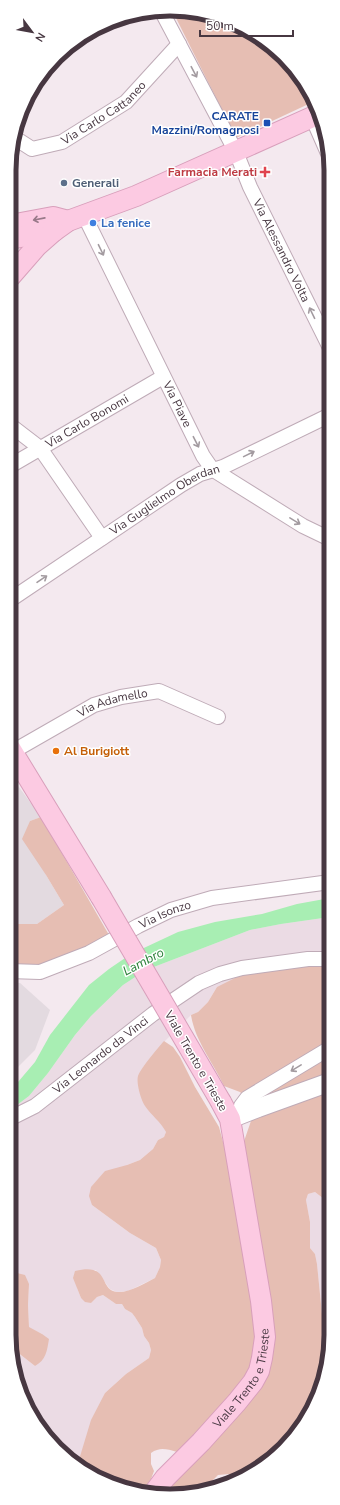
<svg xmlns="http://www.w3.org/2000/svg" width="340" height="1505" font-family="'Nunito Sans',sans-serif">
<style>
.residential{fill:#ebdbe4}
.industrial{fill:#e3dae0}
.green{fill:#e6beb3}
.water{fill:#a8eeb3}
.lines{fill:none;stroke-linecap:round;stroke-linejoin:round}
.minor-casing{stroke:#bfabb7;stroke-width:16}
.tertiary-casing{stroke:#bfabb7;stroke-width:20}
.secondary-casing{stroke:#d89fbb;stroke-width:22}
.minor{stroke:#fff;stroke-width:14}
.tertiary{stroke:#fff;stroke-width:18}
.secondary{stroke:#fccae2;stroke-width:20}
.secondary-bridge-casing{stroke:#d89fbb;stroke-width:22;stroke-linecap:butt}
.secondary-bridge{stroke:#fccae2;stroke-width:20}
.oneway{stroke:#a39ba0}
.oneway2{stroke:#987989}
.transit-dot{fill:#1a4fb4;stroke:#fff;stroke-width:1.5}
.health-dot{fill:#e0444e;stroke:#fff;stroke-width:1.5}
.service-dot{fill:#5c6f8a;stroke:#fff;stroke-width:1.5}
.shop-dot{fill:#3f7fe0;stroke:#fff;stroke-width:1.5}
.food-dot{fill:#e8710a;stroke:#fff;stroke-width:1.5}
.labels{text-anchor:middle;stroke-width:3;stroke-linejoin:round;paint-order:stroke}
.street-label{font-size:12px;fill:#473741;stroke:#fff}
.transit-label{font-size:12px;font-weight:bold;fill:#164399;stroke:#fff;text-anchor:end}
.health-label{font-size:12px;font-weight:bold;fill:#be3a42;stroke:#fff;text-anchor:end}
.service-label{font-size:12px;font-weight:bold;fill:#4e5e75;stroke:#fff;text-anchor:start}
.shop-label{font-size:12px;font-weight:bold;fill:#366cbe;stroke:#fff;text-anchor:start}
.food-label{font-size:12px;font-weight:bold;fill:#c56008;stroke:#fff;text-anchor:start}
.water-label{font-size:13px;font-style:italic;fill:#2a8039;stroke:#fff}
.rim{fill:none;stroke:#473741;stroke-width:5}
</style>
<rect width="100%" height="100%" fill="#f4e9ef"/>
<g class="residential">
<path d="M330,917V966L217,987L208,1002L198,1012L191,1015L164,1042L145,1105L164,1127L166,1132L164,1137L158,1140L153,1149L140,1160L127,1165L92,1205L130,1233L156,1248L161,1260L160,1267L155,1278L128,1291L117,1292L110,1289L96,1270H82L77,1288L81,1298L91,1303L97,1297L103,1295L116,1304H122L125,1309L132,1313L135,1317L142,1328L144,1336L149,1343L151,1350L149,1358L126,1374L105,1393L78,1463L49,1441L21,1396L12,1348L35,1366L42,1334L29,1328L28,1305L29,1284L9,1271V1111L29,1096L48,1073L75,1035L91,1016L123,985L146,970L250,930L281,924Z"/>
<path d="M315,1192L324,1199H330V1330L323,1325L317,1264L315,1254L310,1248V1222L306,1200L308,1194Z"/>
</g>
<g class="industrial">
<path d="M10,775L41,817L30,821L46,875L64,905L37,924H9Z"/>
<path d="M9,982L20,983L50,1010L35,1050L9,1076Z"/>
</g>
<g class="green">
<path d="M191,10L241,26L284,56L315,101L236,138L173,12Z"/>
<path d="M41,817L109,935L86,947L41,965H9V924H37L64,905L46,875L22,839L30,821Z"/>
<path d="M303,965L330,966V1199H324L315,1192L308,1194L306,1200L310,1222V1248L315,1254L317,1264L323,1324L330,1330V1356L310,1415L268,1463L235,1480L229,1474L218,1475L203,1490L161,1495L260,1379L242,1147L251,1121L250,1110L244,1096L240,1092L224,1086C213,1062 195,1041 191,1015L198,1012L208,1002L217,987L245,973Z"/>
<path d="M164,1041L173,1047L180,1057L195,1087L219,1127L226,1153L255,1305V1352L247,1373L232,1394L211,1418L177,1452C166,1449 160,1447 151,1453V1464L154,1471L151,1479L142,1491L99,1479L78,1463L91,1420L105,1393L126,1374L149,1358L151,1350L149,1343L144,1336L142,1328L135,1317L132,1313L125,1309L122,1304H116L103,1295L97,1297L91,1303L85,1302L81,1298L73,1278L75,1271C111,1262 98,1290 117,1292C130,1293 145,1283 155,1278L160,1267L161,1260L156,1248L130,1233L92,1205L89,1196L91,1187L105,1171L127,1165L140,1160L153,1149L158,1140L164,1137L166,1132C161,1122 151,1115 145,1106C141,1100 136,1083 138,1076C141,1068 157,1049 164,1041Z"/>
<path d="M9,1271L25,1275L29,1284L28,1305L29,1327L42,1334L49,1339C47,1351 46,1360 35,1366L12,1348L9,1335Z"/>
</g>
<path class="water" d="M330,898V917L281,924L250,930L146,970L123,985L91,1016L75,1035L48,1073L29,1096L9,1111V1087L18,1082L35,1062L50,1035L89,985L109,969L131,954L178,932L215,922L262,914L297,904Z"/>
<g class="lines">
<defs>
<g id="minor">
<path id="s1" d="M162,12L236,152L250,187L330,348"/>
<path d="M312,117L330,158"/>
<path id="s2" d="M15,136V138L32,149L62,142L126,102L179,44"/>
<path id="s3" d="M84,215L203,456L212,469L303,526L330,539"/>
<path d="M10,425L40,448L102,538"/>
<path id="s4" d="M10,466L163,377"/>
<path id="s5" d="M10,600L181,485L200,474L223,467L330,415"/>
<path id="s6" d="M12,752L94,705L121,697L159,691L218,717"/>
<path id="s7" d="M9,971L40,972L89,953L138,926L171,910L212,898L330,882"/>
<path d="M240,1115L241,1106L247,1098L330,1048"/>
<path id="s8" d="M9,1119L35,1106L153,1014L199,983L220,974L242,968L308,959H330"/>
</g>
<path id="tertiary" d="M230,1119L258,1108L330,1082"/>
<g id="secondary">
<path d="M10,225L53,217L68,221"/>
<path d="M10,239L54,231L68,221L136,196L319,114"/>
<path d="M10,277L37,246L54,231"/>
<path d="M10,748L101,897"/>
<path id="s9" d="M153,1494L165,1478L201,1442L237,1402L253,1382L259,1371L262,1358L265,1337L261,1301L230,1119L221,1102"/>
</g>
</defs>
<use href="#minor" class="minor-casing"/>
<use href="#tertiary" class="tertiary-casing"/>
<use href="#secondary" class="secondary-casing"/>
<use href="#minor" class="minor"/>
<use href="#tertiary" class="tertiary"/>
<use href="#secondary" class="secondary"/>
<defs>
<path id="secondary-bridge" d="M101,897L221,1102"/>
</defs>
<use href="#secondary-bridge" class="secondary-bridge-casing"/>
<use href="#secondary-bridge" class="secondary-bridge"/>
</g>
<defs><path id="oneway-shaft" d="M-6 0H5M1.5-3L5.5 0L1.5 3" fill="none" stroke-width="1.6" stroke-linecap="round" stroke-linejoin="round"/></defs>
<g class="oneway">
<use href="#oneway-shaft" transform="translate(194 72) rotate(62)"/>
<use href="#oneway-shaft" transform="translate(101 250) rotate(64)"/>
<use href="#oneway-shaft" transform="translate(312 313) rotate(-116)"/>
<use href="#oneway-shaft" transform="translate(196 442) rotate(63)"/>
<use href="#oneway-shaft" transform="translate(249 454) rotate(-26)"/>
<use href="#oneway-shaft" transform="translate(295 521) rotate(31)"/>
<use href="#oneway-shaft" transform="translate(42 579) rotate(-34)"/>
<use href="#oneway-shaft" transform="translate(296 1068) rotate(149)"/>
</g>
<use class="oneway2" href="#oneway-shaft" transform="translate(39 219) rotate(169)"/>
<rect class="transit-dot" x="263" y="119" width="8" height="8" rx="2"/>
<path class="health-dot" d="M263 166h4v4h4v4h-4v4h-4v-4h-4v-4h4z"/>
<circle class="service-dot" cx="64" cy="183" r="4"/>
<circle class="shop-dot" cx="93" cy="223" r="4"/>
<circle class="food-dot" cx="56" cy="751" r="4"/>
<g class="labels">
<g class="street-label">
<text dy="4" stroke="none"><textPath href="#s2" startOffset="104">Via Carlo Cattaneo</textPath></text>
<text dy="4" stroke="none"><textPath href="#s1" startOffset="267">Via Alessandro Volta</textPath></text>
<text dy="4" stroke="none"><textPath href="#s3" startOffset="211">Via Piave</textPath></text>
<text dy="4" stroke="none"><textPath href="#s4" startOffset="89">Via Carlo Bonomi</textPath></text>
<text dy="4" stroke="none"><textPath href="#s5" startOffset="185">Via Guglielmo Oberdan</textPath></text>
<text dy="4" stroke="none"><textPath href="#s6" startOffset="113">Via Adamello</textPath></text>
<text dy="4" stroke="none"><textPath href="#s7" startOffset="169">Via Isonzo</textPath></text>
<text dy="4" stroke="none"><textPath href="#s8" startOffset="112">Via Leonardo da Vinci</textPath></text>
<text transform="translate(196 1061) rotate(60)" y="4">Viale Trento e Trieste</text>
<text dy="4" stroke="none"><textPath href="#s9" startOffset="149">Viale Trento e Trieste</textPath></text>
</g>
<g class="transit-label">
<text x="259" y="120">CARATE<tspan x="259" dy="14">Mazzini/Romagnosi</tspan></text>
</g>
<g class="health-label">
<text x="257" y="176">Farmacia Merati</text>
</g>
<g class="service-label">
<text x="72" y="187">Generali</text>
</g>
<g class="shop-label">
<text x="101" y="227">La fenice</text>
</g>
<g class="food-label">
<text x="64" y="755">Al Burigiott</text>
</g>
<g class="water-label">
<text transform="translate(143 961) rotate(-28)" y="5">Lambro</text>
</g>
</g>
<path d="M0 0H340V1505H0ZM170 16H170A154 154 0 0 1 324 170V1335A154 154 0 0 1 170 1489H170A154 154 0 0 1 16 1335V170A154 154 0 0 1 170 16Z" fill="#fff" fill-rule="evenodd"/>
<path class="rim" d="M170 16H170A154 154 0 0 1 324 170V1335A154 154 0 0 1 170 1489H170A154 154 0 0 1 16 1335V170A154 154 0 0 1 170 16Z"/>
<g transform="translate(32 32) rotate(122)" stroke="#ffffff" stroke-width="3" paint-order="stroke">
<path d="M0-3L7 15L0 10L-7 15Z" fill="#473741"/>
<text y="-6" font-size="11" font-weight="bold" text-anchor="middle" fill="#473741">N</text>
</g>
<path d="M200 30v6h93v-6" fill="none" stroke="#473741" stroke-width="2"/>
<text x="206" y="30" font-size="12" fill="#473741" stroke="#ffffff" stroke-width="3" paint-order="stroke">50 m</text>
</svg>
